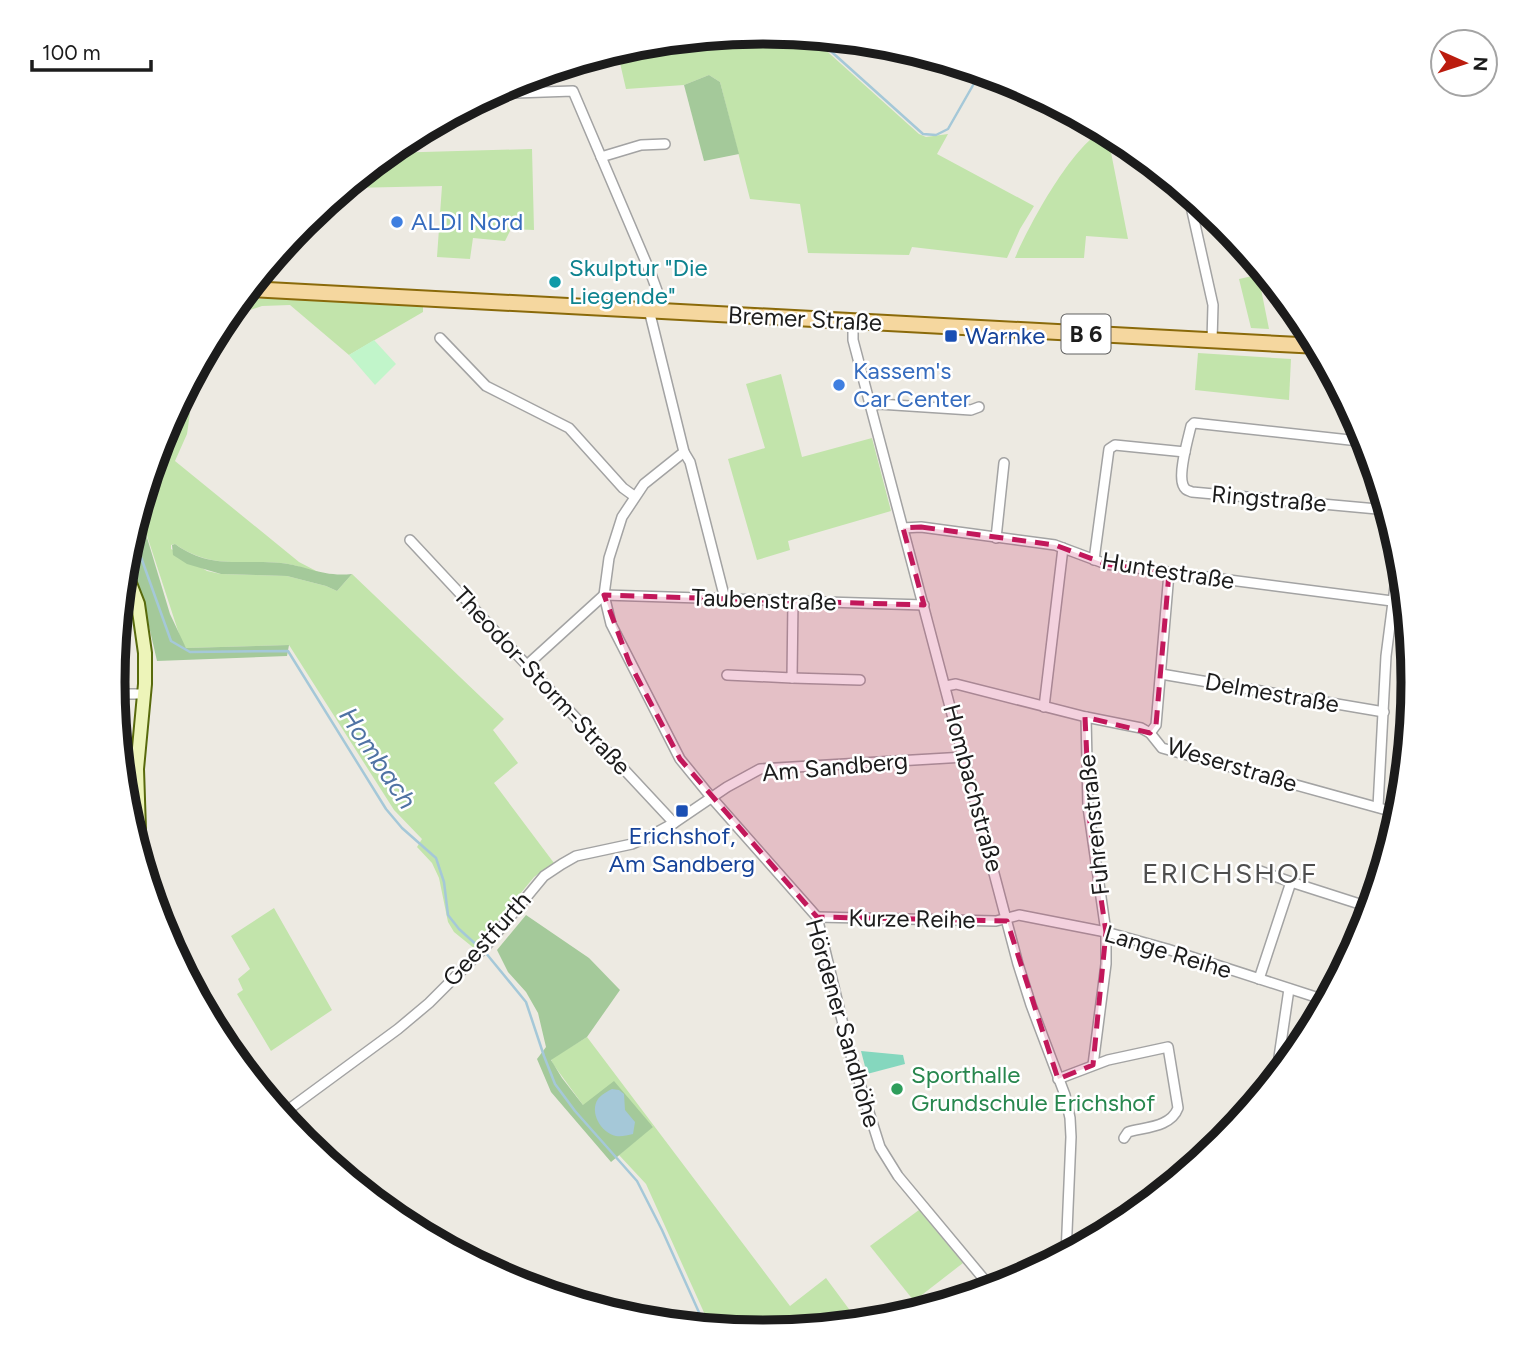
<svg xmlns="http://www.w3.org/2000/svg" width="1527" height="1365" font-family="Figtree,sans-serif">
<style>
.grass{fill:#c2e4ab}
.forest{fill:#a4c99a}
.park{fill:#c1f5ca}
.pitch{fill:#85d7be}
.water{fill:#a5c8d8}
.lines{fill:none;stroke-linecap:round;stroke-linejoin:round}
.stream{stroke:#a5c8d8;stroke-width:2.5}
.street-casing{stroke:#a3a3a3;stroke-width:12}
.secondary-casing{stroke:#586a0c;stroke-width:16}
.primary-casing{stroke:#8a6a0a;stroke-width:18}
.street{stroke:#fff;stroke-width:9}
.secondary{stroke:#edf4b9;stroke-width:12}
.primary{stroke:#f5d79f;stroke-width:14}
.marked{fill:#c2185b;fill-opacity:0.2;stroke:#c2185b;stroke-width:5;stroke-dasharray:14 9;stroke-linejoin:round}
.shop-dot{fill:#3f7fe0;stroke:#fff;stroke-width:2.5}
.culture-dot{fill:#0f9aa8;stroke:#fff;stroke-width:2.5}
.transit-dot{fill:#1a4fb4;stroke:#fff;stroke-width:2.5}
.leisure-dot{fill:#2e9e5b;stroke:#fff;stroke-width:2.5}
.labels{text-anchor:middle;stroke-width:5;stroke-linejoin:round;paint-order:stroke}
.shield{fill:#fff;stroke:#606060;stroke-width:2}
.shield-label{font-size:23px;font-weight:bold;fill:#1c1c1c}
.shop-label{font-size:24px;fill:#366cbe;stroke:#fff;text-anchor:start}
.culture-label{font-size:24px;fill:#0d838f;stroke:#fff;text-anchor:start}
.street-label{font-size:24px;fill:#1c1c1c;stroke:#fff}
.transit-label{font-size:24px;fill:#164399;stroke:#fff;text-anchor:start}
.leisure-label{font-size:24px;fill:#27864d;stroke:#fff;text-anchor:start}
.water-label{font-size:26px;font-style:italic;fill:#5073a4;stroke:#fff}
.quarter-label{font-size:28px;letter-spacing:2px;fill:#4f4f4f;stroke:#fff}
.rim{fill:none;stroke:#1c1c1c;stroke-width:9}
</style>
<rect width="100%" height="100%" fill="#edeae2"/>
<g class="grass">
<path d="M764,32L810,36L919,134L926,137L948,134L937,154L1034,206L1020,229L1007,258L912,247L909,255L808,253L800,204L750,199L720,82L709,75L684,85L626,89L617,50L637,44Z"/>
<path d="M1103,130L1107,132L1128,239L1086,236L1084,258H1015C1030,223 1071,148 1103,130Z"/>
<path d="M532,149L534,230L511,229L505,241L473,238L470,259L437,257L442,186L349,188V184L388,153Z"/>
<path d="M1254,259L1276,285L1261,289L1269,329L1251,328L1239,279L1257,275Z"/>
<path d="M276,297L423,304V312L349,355L290,305L262,306L250,310L253,300Z"/>
<path d="M1198,353L1291,359L1289,400L1195,390Z"/>
<path d="M781,374L802,457L872,438L891,511L788,541L790,550L757,560L728,459L765,448L746,384Z"/>
<path d="M173,412L190,413L187,434L175,461L299,562L322,574C309,570 294,564 280,563C240,560 210,569 175,544L171,545V549L207,571L221,574L287,576L326,586L337,591L352,574L504,719L493,730L518,763L494,783L554,863L534,877L475,949L454,932L448,922L439,878L432,863L417,847L422,839L394,810L289,645L186,648L181,640L139,511L162,433Z"/>
<path d="M274,908L332,1010L271,1051L237,994L243,990L238,979L250,969L231,936Z"/>
<path d="M587,1037L790,1306L826,1278L860,1324L764,1333L711,1328L646,1184L619,1155L653,1126L583,1105L553,1064L551,1059Z"/>
<path d="M919,1210L963,1263L914,1301L870,1246Z"/>
</g>
<g class="forest">
<path d="M709,75L720,82L739,154L704,161L684,85Z"/>
<path d="M139,511L170,614L186,648L289,645L287,656L157,661L142,596L125,554Z"/>
<path d="M175,544C211,570 241,559 281,563C308,566 321,577 352,574L337,591L326,586L287,576L221,574L187,564L173,555L172,545Z"/>
<path d="M526,915L589,958L620,990L587,1037L551,1060L562,1078L583,1105L614,1081L653,1127L611,1162L551,1092L537,1059L546,1047L538,1013L526,992L508,972L497,950Z"/>
</g>
<path class="park" d="M374,340L396,364L375,385L349,355Z"/>
<path class="pitch" d="M861,1051L903,1055L905,1064L867,1074Z"/>
<path class="water" d="M612,1089L619,1090L624,1094L625,1110L635,1122L633,1134C628,1135 621,1137 616,1136C601,1133 589,1112 598,1099C601,1095 608,1091 612,1089Z"/>
<g class="lines">
<g class="stream">
<path d="M814,36L923,134L936,135L948,129L980,73L983,72"/>
<path d="M132,532L171,641L190,652L288,651L386,809L402,828L436,858L444,882L448,915L459,929L480,948"/>
<path d="M485,952L526,1002L544,1056L555,1084L575,1111L637,1181L662,1230L706,1328"/>
</g>
<defs>
<g id="street">
<path d="M490,94L573,91L651,274L659,296V311"/>
<path d="M601,157L641,145L665,144"/>
<path d="M1188,193L1213,305L1212,341"/>
<path d="M649,310L684,452L644,484L622,517L609,558L604,595L611,624L680,759L711,797L817,917L849,1049L880,1147L898,1176L993,1290"/>
<path d="M853,322V340L1018,964L1031,1005L1065,1095L1070,1118L1071,1137L1066,1255"/>
<path d="M440,338L486,386L569,428L623,488L634,496"/>
<path d="M872,406L879,404L971,410L979,407"/>
<path d="M1368,442L1194,423L1191,426C1188,439 1178,473 1183,485C1185,490 1187,490 1192,492L1388,510"/>
<path d="M684,452L690,462L725,599"/>
<path d="M903,528L921,527L1055,545L1106,564L1392,601"/>
<path d="M996,538L1004,463"/>
<path d="M410,540L674,823"/>
<path d="M1094,560L1109,449L1115,445L1185,452"/>
<path d="M527,665L604,595L924,605"/>
<path d="M1161,674L1384,712"/>
<path d="M727,675L792,678L793,601"/>
<path d="M792,678L860,680"/>
<path d="M946,686L956,684L1086,717L1141,728L1150,733L1162,748L1401,814"/>
<path d="M114,694H144"/>
<path d="M1044,707L1063,548"/>
<path d="M1086,717L1088,807L1106,932V964L1093,1065"/>
<path d="M1150,733L1156,725L1169,573"/>
<path d="M1378,807L1386,656L1400,548"/>
<path d="M1291,882L1372,908"/>
<path d="M817,917L996,921L1019,915L1106,932L1167,949L1328,1001"/>
<path d="M1259,979L1291,882L1260,871"/>
<path d="M1279,1076V1057L1289,989"/>
<path d="M1058,1079L1108,1060L1168,1047L1178,1108C1171,1127 1146,1127 1128,1132L1124,1138"/>
<path d="M281,1115L398,1029L429,1003L486,946L544,876L562,864L576,856L632,844L648,837L674,823L727,787L760,769L965,757"/>
</g>
<path id="secondary" d="M124,568L138,604L145,653V684L137,769L140,860"/>
<path id="primary" d="M249,289L1319,346"/>
</defs>
<use href="#street" class="street-casing"/>
<use href="#secondary" class="secondary-casing"/>
<use href="#primary" class="primary-casing"/>
<use href="#street" class="street"/>
<use href="#secondary" class="secondary"/>
<use href="#primary" class="primary"/>
</g>
<path class="marked" d="M921,527L1055,545L1106,564L1169,573L1156,725L1150,733L1085,717L1090,824L1106,932L1093,1065L1058,1079L1007,921L817,917L680,759L629,662L604,595L924,605L903,528Z"/>
<g class="shop-dot">
<circle cx="397" cy="222" r="7"/>
<circle cx="839" cy="385" r="7"/>
</g>
<circle class="culture-dot" cx="555" cy="282" r="7"/>
<g class="transit-dot">
<rect x="944" y="329" width="14" height="14" rx="3.5"/>
<rect x="675" y="804" width="14" height="14" rx="3.5"/>
</g>
<circle class="leisure-dot" cx="897" cy="1089" r="7"/>
<g class="labels">
<rect class="shield" x="1061.5" y="314.5" width="49" height="39" rx="5"/>
<g class="shield-label">
<text x="1086" y="342">B 6</text>
</g>
<g class="shop-label">
<text x="411" y="230">ALDI Nord</text>
<text x="853" y="379">Kassem's<tspan x="853" dy="28">Car Center</tspan></text>
</g>
<g class="culture-label">
<text x="569" y="276">Skulptur "Die<tspan x="569" dy="28">Liegende"</tspan></text>
</g>
<g class="street-label">
<text transform="translate(805 319) rotate(3)" y="8">Bremer Straße</text>
<text transform="translate(1269 499) rotate(5)" y="8">Ringstraße</text>
<text transform="translate(1168 571) rotate(9)" y="8">Huntestraße</text>
<text transform="translate(764 600) rotate(2)" y="8">Taubenstraße</text>
<text transform="translate(542 681) rotate(47)" y="8">Theodor-Storm-Straße</text>
<text transform="translate(1272 693) rotate(10)" y="8">Delmestraße</text>
<text transform="translate(1232 765) rotate(17)" y="8">Weserstraße</text>
<text transform="translate(835 767) rotate(-5)" y="8">Am Sandberg</text>
<text transform="translate(973 788) rotate(75)" y="8">Hombachstraße</text>
<text transform="translate(1094 825) rotate(-96)" y="8">Fuhrenstraße</text>
<text transform="translate(912 919) rotate(1)" y="8">Kurze Reihe</text>
<text transform="translate(487 939) rotate(-48)" y="8">Geestfurth</text>
<text transform="translate(1168 952) rotate(17)" y="8">Lange Reihe</text>
<text transform="translate(843 1023) rotate(74)" y="8">Hördener Sandhöhe</text>
</g>
<g class="transit-label">
<text x="965" y="344">Warnke</text>
<text x="682" y="844" text-anchor="middle">Erichshof,<tspan x="682" dy="28">Am Sandberg</tspan></text>
</g>
<g class="leisure-label">
<text x="911" y="1083">Sporthalle<tspan x="911" dy="28">Grundschule Erichshof</tspan></text>
</g>
<g class="water-label">
<text transform="translate(378 758) rotate(56)" y="9">Hombach</text>
</g>
<g class="quarter-label">
<text x="1230" y="883">ERICHSHOF</text>
</g>
</g>
<path d="M0 0H1527V1365H0ZM125 682a638 638 0 1 1 1276 0a638 638 0 1 1-1276 0Z" fill="#fff" fill-rule="evenodd"/>
<path class="rim" d="M125 682a638 638 0 1 1 1276 0a638 638 0 1 1-1276 0Z"/>
<g transform="translate(1464 63) rotate(93)"><circle r="33" fill="#ffffff" stroke="#a4a4a4" stroke-width="2"/>
<path d="M0-5L12 26L0 18L-12 26Z" fill="#bb1c0e"/>
<text y="-10" font-size="19" font-weight="bold" text-anchor="middle" fill="#1c1c1c">N</text>
</g>
<path d="M32 60v10h119v-10" fill="none" stroke="#1c1c1c" stroke-width="3.5"/>
<text x="42" y="60" font-size="21" fill="#1c1c1c" stroke="#ffffff" stroke-width="5" paint-order="stroke">100 m</text>
</svg>
